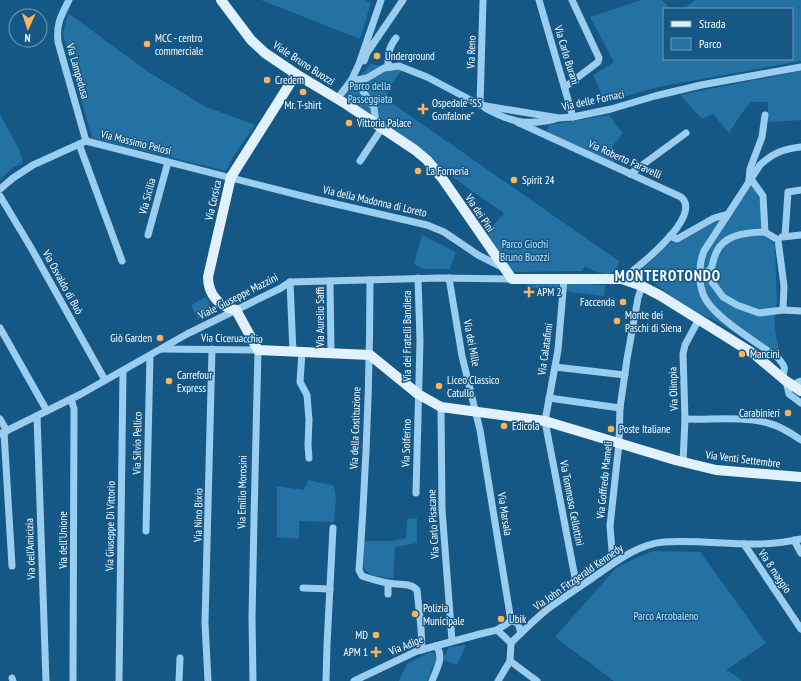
<svg xmlns="http://www.w3.org/2000/svg" width="801" height="681" font-family="'PT Sans Narrow',sans-serif">
<style>
.green{fill:#2471a4}
.lines{fill:none;stroke-linecap:round;stroke-linejoin:round}
.minor{stroke:#9acdee;stroke-width:7}
.major{stroke:#e1f1ff;stroke-width:10}
.poi-dot{fill:#ffb557;stroke:#155886;stroke-width:1.5}
.labels{text-anchor:middle;stroke-width:3;stroke-linejoin:round;paint-order:stroke}
.poi-label{font-size:11px;fill:#fff;stroke:#155886;text-anchor:start}
.street-label{font-size:11px;fill:#fff;stroke:#155886}
.park-label{font-size:11px;fill:#c0e3fb;stroke:#155886}
.district-label{font-size:15px;font-weight:bold;letter-spacing:1px;fill:#fff;stroke:#155886}
</style>
<rect width="100%" height="100%" fill="#155886"/>
<g class="green">
<path d="M261,0H365L371,3L360,39Z"/>
<path d="M641,0H662L670,9H664V59H792V9H684L695,0H801V61L658,87L605,102L593,75L614,62L590,17Z"/>
<path d="M68,13L147,71L204,106L255,125L233,157L226,171L92,138L63,34Z"/>
<path d="M371,64L402,70L388,89L387,97L393,104L619,261C615,282 597,273 585,266L582,271L513,272L487,233L504,213L465,186L344,96L353,84Z"/>
<path d="M801,71V120L772,122L768,121V102H751L741,114L729,133L713,114L702,119L680,95Z"/>
<path d="M0,114L20,151L23,163L12,168L0,180Z"/>
<path d="M609,115L615,124L623,133L612,147L615,165L546,134L549,125Z"/>
<path d="M751,185L753,186C760,201 768,219 764,236L772,241L775,246L777,304C771,320 777,343 782,359L754,345L711,318L701,315L674,298L639,272L672,241L711,219L728,214Z"/>
<path d="M422,235L456,252L450,269H423L414,264Z"/>
<path d="M530,281L605,285L604,296L527,287Z"/>
<path d="M206,297L213,311L198,319L191,305Z"/>
<path d="M308,480L334,486L336,499L334,522L299,521V539L277,537V486L304,490Z"/>
<path d="M417,518V543L395,547L393,579L371,575L363,568L364,541H392L406,538L407,519Z"/>
<path d="M653,551L700,552L766,643L726,670L738,677L742,681H614L555,637L616,568L636,558Z"/>
<path d="M466,645L457,665L443,660L449,647Z"/>
<path d="M430,652L435,654L436,660L427,681H399L407,664Z"/>
</g>
<g class="lines">
<g class="minor">
<path d="M69,0C61,16 56,24 58,42L86,141"/>
<path d="M539,0L573,117"/>
<path d="M364,61L367,53L403,0"/>
<path d="M388,67C388,55 388,48 396,38"/>
<path d="M358,80L361,88L374,108L376,124"/>
<path d="M351,81L367,78L384,68L399,66L427,77L480,105L559,118L573,117L611,109L655,96L701,85L801,67"/>
<path d="M565,87L598,62L599,58L572,0"/>
<path d="M337,99L351,81L359,64L381,0"/>
<path d="M480,105L483,0"/>
<path d="M485,108C510,122 527,126 555,119"/>
<path d="M517,122L681,197C704,216 637,268 622,279"/>
<path d="M79,144L122,261"/>
<path d="M360,161L382,128"/>
<path d="M630,174L686,133"/>
<path d="M751,179L763,196L765,232"/>
<path d="M749,180L750,169L762,137L765,115"/>
<path d="M0,189L13,178L33,165L86,141L314,199L427,225L444,232L478,255L504,268"/>
<path d="M0,196L30,246L105,380"/>
<path d="M148,235L168,162"/>
<path d="M670,236L677,239L714,218L728,214"/>
<path d="M785,236L788,192L801,190"/>
<path d="M782,237L801,235"/>
<path d="M700,276L711,269C713,263 714,256 717,251C725,234 749,232 765,232L778,240L784,286L783,310L759,313L737,305L723,297L712,282L711,269"/>
<path d="M449,278L462,356L480,430L511,621"/>
<path d="M564,279L558,350L545,421L577,588"/>
<path d="M370,280C370,377 366,473 359,570L362,576C370,579 379,581 387,583C397,585 410,582 417,590L421,628L422,650"/>
<path d="M330,281L331,353"/>
<path d="M290,282L293,352"/>
<path d="M783,310L801,311"/>
<path d="M0,328L47,411"/>
<path d="M162,349L258,350L254,519L252,618L253,681"/>
<path d="M302,352L300,382L307,395L309,420L308,445L309,458"/>
<path d="M555,367L625,375"/>
<path d="M782,378C786,368 785,366 778,358C758,343 711,316 703,294C698,280 699,263 704,251L760,165C773,153 783,149 801,147"/>
<path d="M786,381L789,394L801,403"/>
<path d="M792,385L801,381"/>
<path d="M549,398L620,408"/>
<path d="M71,399L74,409L73,681"/>
<path d="M441,407L442,509L452,641"/>
<path d="M37,416L46,681"/>
<path d="M0,419L7,431"/>
<path d="M685,419C711,420 743,416 768,423C780,426 791,433 801,440"/>
<path d="M4,432L12,566"/>
<path d="M0,434L81,394L187,334L281,288L290,282L440,278L512,279"/>
<path d="M683,462L685,419L683,354L685,345L699,319"/>
<path d="M416,493L420,341L418,278"/>
<path d="M146,531L150,356"/>
<path d="M794,540L801,553"/>
<path d="M744,544L801,629"/>
<path d="M613,563L610,526L619,443L620,408L627,359L638,298L642,286"/>
<path d="M388,583V594"/>
<path d="M303,588L330,589"/>
<path d="M511,621L518,623L521,633"/>
<path d="M497,630L511,621"/>
<path d="M510,661L511,643C523,631 536,618 549,608C564,597 579,587 594,577C615,562 638,544 664,542C710,539 756,550 801,539"/>
<path d="M510,661L537,681"/>
<path d="M12,678L13,681"/>
<path d="M119,681L123,371"/>
<path d="M179,681L180,658"/>
<path d="M208,681L205,623L212,349"/>
<path d="M326,681L327,645L333,528"/>
<path d="M354,681L417,651L480,634L497,630L511,643"/>
<path d="M432,681C436,670 445,657 436,646"/>
<path d="M498,681L510,661"/>
</g>
<g class="major">
<path d="M221,0L251,40L265,53L296,74L346,104L415,150L427,160L442,178L512,279H622L642,286L661,296L754,354L786,381L801,391"/>
<path d="M296,74L231,177L208,277C208,294 219,307 236,310L258,350L370,355L418,394L441,407L545,421L675,460L716,470L801,477"/>
</g>
</g>
<g class="poi-dot">
<circle cx="147" cy="44" r="4"/>
<circle cx="377" cy="56" r="4"/>
<circle cx="267" cy="80" r="4"/>
<circle cx="303" cy="92" r="4"/>
<path d="M421 103h4v4h4v4h-4v4h-4v-4h-4v-4h4z"/>
<circle cx="349" cy="123" r="4"/>
<circle cx="418" cy="171" r="4"/>
<circle cx="514" cy="180" r="4"/>
<path d="M527 286h4v4h4v4h-4v4h-4v-4h-4v-4h4z"/>
<circle cx="623" cy="302" r="4"/>
<circle cx="617" cy="321" r="4"/>
<circle cx="160" cy="338" r="4"/>
<circle cx="742" cy="354" r="4"/>
<circle cx="169" cy="381" r="4"/>
<circle cx="439" cy="386" r="4"/>
<circle cx="788" cy="413" r="4"/>
<circle cx="504" cy="426" r="4"/>
<circle cx="611" cy="429" r="4"/>
<circle cx="415" cy="614" r="4"/>
<circle cx="501" cy="619" r="4"/>
<circle cx="376" cy="635" r="4"/>
<path d="M374 646h4v4h4v4h-4v4h-4v-4h-4v-4h4z"/>
</g>
<g class="labels">
<g class="poi-label">
<text x="155" y="42">MCC - centro<tspan x="155" dy="13">commerciale</tspan></text>
<text x="385" y="60">Underground</text>
<text x="275" y="84">Credem</text>
<text x="432" y="107">Ospedale "SS<tspan x="432" dy="13">Gonfalone"</tspan></text>
<text x="303" y="109" text-anchor="middle">Mr. T-shirt</text>
<text x="357" y="127">Vittoria Palace</text>
<text x="426" y="175">La Forneria</text>
<text x="522" y="184">Spirit 24</text>
<text x="537" y="296">APM 2</text>
<text x="615" y="306" text-anchor="end">Faccenda</text>
<text x="625" y="319">Monte dei<tspan x="625" dy="13">Paschi di Siena</tspan></text>
<text x="152" y="342" text-anchor="end">Giò Garden</text>
<text x="750" y="358">Mancini</text>
<text x="177" y="379">Carrefour<tspan x="177" dy="13">Express</tspan></text>
<text x="447" y="384">Liceo Classico<tspan x="447" dy="13">Catullo</tspan></text>
<text x="780" y="417" text-anchor="end">Carabinieri</text>
<text x="512" y="430">Edicola</text>
<text x="619" y="433">Poste Italiane</text>
<text x="423" y="612">Polizia<tspan x="423" dy="13">Municipale</tspan></text>
<text x="509" y="623">Ubik</text>
<text x="368" y="639" text-anchor="end">MD</text>
<text x="368" y="656" text-anchor="end">APM 1</text>
</g>
<g class="street-label">
<text transform="translate(471 52) rotate(-88)" y="4">Via Reno</text>
<text transform="translate(567 55) rotate(73)" y="4">Via Carlo Burani</text>
<text transform="translate(304 63) rotate(33)" y="4">Viale Bruno Buozzi</text>
<text transform="translate(78 71) rotate(74)" y="4">Via Lampedusa</text>
<text transform="translate(593 100) rotate(-12)" y="4">Via delle Fornaci</text>
<text transform="translate(136 142) rotate(14)" y="4">Via Massimo Pelosi</text>
<text transform="translate(625 159) rotate(24)" y="4">Via Roberto Faravelli</text>
<text transform="translate(147 196) rotate(-75)" y="4">Via Sicilia</text>
<text transform="translate(213 200) rotate(-77)" y="4">Via Corsica</text>
<text transform="translate(375 201) rotate(13)" y="4">Via della Madonna di Loreto</text>
<text transform="translate(480 213) rotate(56)" y="4">Via dei Pini</text>
<text transform="translate(63 282) rotate(61)" y="4">Via Osvaldo di Buò</text>
<text transform="translate(238 296) rotate(-27)" y="4">Viale Giuseppe Mazzini</text>
<text transform="translate(320 317) rotate(-90)" y="4">Via Aurelio Saffi</text>
<text transform="translate(407 336) rotate(-90)" y="4">Via dei Fratelli Bandiera</text>
<text transform="translate(232 338) rotate(1)" y="4">Via Ciceruacchio</text>
<text transform="translate(472 343) rotate(79)" y="4">Via dei Mille</text>
<text transform="translate(545 349) rotate(-82)" y="4">Via Calatafimi</text>
<text transform="translate(673 389) rotate(-92)" y="4">Via Olimpia</text>
<text transform="translate(355 428) rotate(-88)" y="4">Via della Costituzione</text>
<text transform="translate(137 443) rotate(-89)" y="4">Via Silvio Pellico</text>
<text transform="translate(406 443) rotate(-88)" y="4">Via Solferino</text>
<text transform="translate(743 459) rotate(7)" y="4">Via Venti Settembre</text>
<text transform="translate(604 480) rotate(-84)" y="4">Via Goffredo Mameli</text>
<text transform="translate(242 492) rotate(-89)" y="4">Via Emilio Morosini</text>
<text transform="translate(572 503) rotate(79)" y="4">Via Tommaso Cellottini</text>
<text transform="translate(505 514) rotate(81)" y="4">Via Marsala</text>
<text transform="translate(198 515) rotate(-89)" y="4">Via Nino Bixio</text>
<text transform="translate(433 524) rotate(-93)" y="4">Via Carlo Pisacane</text>
<text transform="translate(110 526) rotate(-89)" y="4">Via Giuseppe Di Vittorio</text>
<text transform="translate(63 540) rotate(-90)" y="4">Via dell'Unione</text>
<text transform="translate(30 549) rotate(-92)" y="4">Via dell'Amicizia</text>
<text transform="translate(775 571) rotate(56)" y="4">Via 8 maggio</text>
<text transform="translate(578 577) rotate(-35)" y="4">Via John Fitzgerald Kennedy</text>
<text transform="translate(406 645) rotate(-22)" y="4">Via Adige</text>
</g>
<g class="park-label">
<text x="370" y="90">Parco della<tspan x="370" dy="13">Passeggiata</tspan></text>
<text x="525" y="248">Parco Giochi<tspan x="525" dy="13">Bruno Buozzi</tspan></text>
<text x="666" y="620">Parco Arcobaleno</text>
</g>
<g class="district-label">
<text x="668" y="281">MONTEROTONDO</text>
</g>
</g>
<rect x="663" y="8" width="130" height="52" fill="#155886" stroke="#739bb6"/>
<rect x="671" y="21" width="20" height="6" fill="#e1f1ff" stroke="#739bb6"/>
<text x="699" y="28" font-size="12" fill="#ffffff">Strada</text>
<rect x="671" y="38" width="20" height="12" fill="#2471a4" stroke="#739bb6"/>
<text x="699" y="48" font-size="12" fill="#ffffff">Parco</text>
<g transform="translate(28 28) rotate(183)"><circle r="19" fill="#155886" stroke="#739bb6"/>
<path d="M0-3L7 15L0 10L-7 15Z" fill="#ffb557"/>
<text y="-6" font-size="11" font-weight="bold" text-anchor="middle" fill="#ffffff">N</text>
</g>
</svg>
